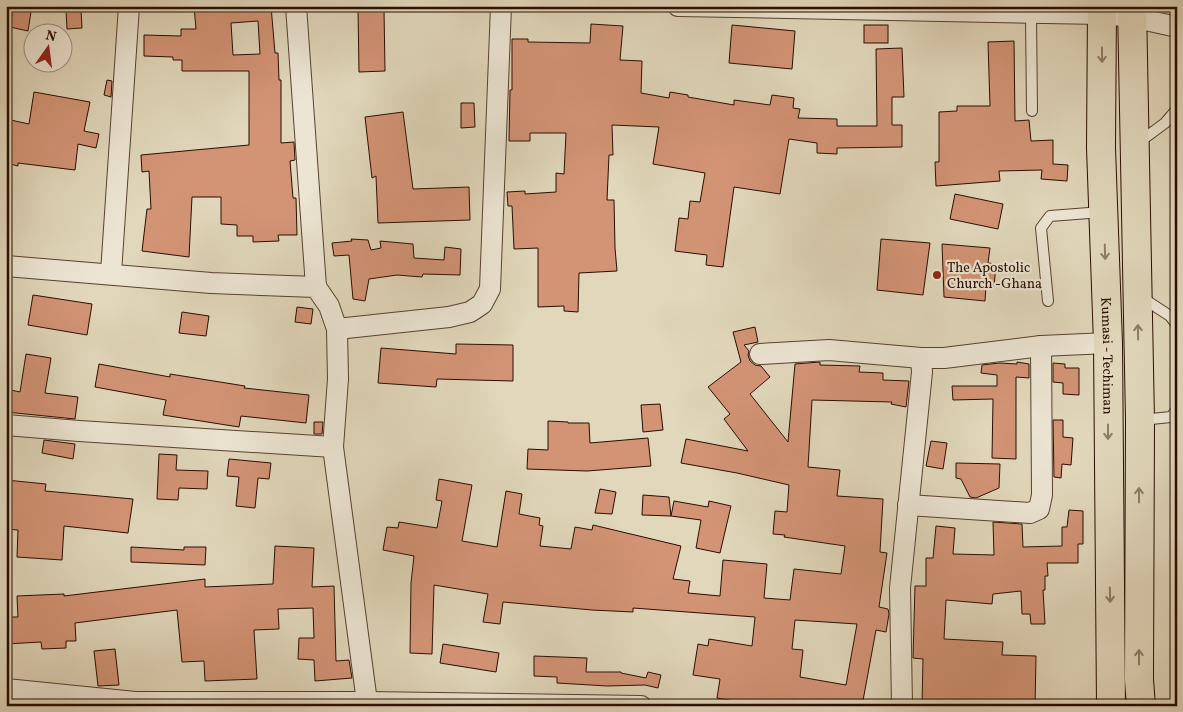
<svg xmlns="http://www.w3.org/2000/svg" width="1183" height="712" font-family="Vollkorn,serif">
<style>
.building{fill:#d39476;stroke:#290d00;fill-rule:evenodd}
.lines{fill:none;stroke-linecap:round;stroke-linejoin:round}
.service-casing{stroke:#57402f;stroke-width:12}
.minor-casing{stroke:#57402f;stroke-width:22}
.trunk-casing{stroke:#290d00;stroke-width:30}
.service{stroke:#ece5d3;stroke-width:10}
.minor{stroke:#ece5d3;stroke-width:20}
.trunk{stroke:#e1d7bb;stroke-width:28}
.oneway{stroke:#8e7c67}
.poi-dot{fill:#8f2418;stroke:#ece5d3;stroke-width:2}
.labels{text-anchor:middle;stroke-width:4.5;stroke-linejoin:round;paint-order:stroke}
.poi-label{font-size:14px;fill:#290d00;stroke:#ece5d3;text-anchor:start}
.street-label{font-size:14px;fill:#290d00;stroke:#ece5d3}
</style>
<rect width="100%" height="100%" fill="#e1d7bb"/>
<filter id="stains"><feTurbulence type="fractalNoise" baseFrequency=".004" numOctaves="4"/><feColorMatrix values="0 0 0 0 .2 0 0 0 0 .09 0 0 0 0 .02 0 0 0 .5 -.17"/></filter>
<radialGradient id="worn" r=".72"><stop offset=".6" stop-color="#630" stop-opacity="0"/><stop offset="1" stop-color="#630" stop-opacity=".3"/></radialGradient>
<g class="building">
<path d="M194,6H271L275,53H278L279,80H281V143L294,142L295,160L290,161L293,198H296L297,235H278L279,241L253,242V236H237V225L221,224V197H192L189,257L142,251L147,209H151L149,171L142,172L141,155L249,145V71H182V60H173V57L144,56V35L181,36V29H196ZM258,21L260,54L233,55L231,23Z"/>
<path d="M13,8L31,12L28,31L10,27Z"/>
<path d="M66,10H81L82,28L67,29Z"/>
<path d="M358,10H384L385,71L359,72Z"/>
<path d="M591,24L623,26L620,60L642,61L641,93L669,98L670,92L688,95V97L734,105V100L770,105L772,95L794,98L793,108L800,109L798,118L837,119V126H877L876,49L902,48L904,97H892V125H902V147L837,148V154L817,153V143L789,139L780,194L734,187L723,267L706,265L707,255L675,251L679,218L688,219L690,201L700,202L705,173L653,164L659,127L612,125L613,155H609L607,200H614L615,248L617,271L579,273L578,312L564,311V306L538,307V248L514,249L512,206H508L507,192L525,191V194L556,192V173L564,174L566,133H530V141H509L510,90H512V39H528V42L590,43Z"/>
<path d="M732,25L795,31L792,69L729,63Z"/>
<rect x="864" y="25" width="24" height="18"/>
<path d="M1014,41L1015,121L1029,120L1031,141L1053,140V164L1068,165L1067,181L1041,179L1042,170L999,171L1000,181L936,186L935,162H939V112L957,111V106H990L988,42Z"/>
<path d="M107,80L112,81L111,97L104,95Z"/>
<path d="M34,92L90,102L84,131L99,134L96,148L78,144L75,170L18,163V166L6,163L9,142L6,141V119L29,124Z"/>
<path d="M461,103H474L475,127L461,128Z"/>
<path d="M403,112L413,189L469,187L470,220L378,223L376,176L372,178L365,117Z"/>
<path d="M955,194L1003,204L998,229L950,219Z"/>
<path d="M351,239L368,240L371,250L381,248L380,241L413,244L414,258L444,260L445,247L461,249L460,275L423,274L422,277L397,275L369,279L365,301L353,299L349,255L334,256L332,243L352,241Z"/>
<path d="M881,239L930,243L923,295L877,290Z"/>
<path d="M942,244L990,248L988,263L996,264L994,287L986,286L985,301L944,297Z"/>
<path d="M33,295L92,304L87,335L28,325Z"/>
<path d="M297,307L313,309L311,324L295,322Z"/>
<path d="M182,312L209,316L206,336L179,333Z"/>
<path d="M755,327L758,342L744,345L749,351L748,355L750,361L755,365L761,366L770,377L750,394L788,442L795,364L820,362V365L860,366L859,372L883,373V380L909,381L906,407L891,404L892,402L812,400L808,467L840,470L837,496L883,499L880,552L887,553L879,607L888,609L889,614L886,632L876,630L862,706L837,702L836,706H764L717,698L720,679L693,675L698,644L708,646L709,639L752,646L755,617L633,608V612L592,610L503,602L500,624L483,622L488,594L434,585L432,654L410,653L411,583L414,556L383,550L387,527L398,528L399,522L437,528L442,501L436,500L439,479L472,485L462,541L497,547L506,491L522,494L519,514L540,518L539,525L543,526L540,546L571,549L575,527L592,530L593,525L681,546L673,579L690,581L688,593L720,596L723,560L767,564L764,598L790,600L794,569L841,574L845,546L784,537L785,535L773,534L775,511L787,512L789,485L737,473L681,463L686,439L748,451L724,419L730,414L708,387L741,362L733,332ZM795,620L857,624L846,685L800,677L803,650L792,649Z"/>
<path d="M456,344L513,345V381L437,379L436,387L378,383L381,348L456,354Z"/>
<path d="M26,354L51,358L45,393L78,397L75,419L6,412V389L20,392Z"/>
<path d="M1017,362L1029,364V378L1016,377V459L992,458L993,399L953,400L952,386H997V375L981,373L982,365L999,363L1017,364Z"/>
<path d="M1053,363L1065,364V368H1079V395L1063,394V383L1053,382Z"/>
<path d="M99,364L170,377V374L245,386L244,388L309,395L306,423L241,416L239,427L163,415L166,400L95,387Z"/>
<path d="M660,404L663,430L643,432L641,405Z"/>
<path d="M1053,420H1063V437L1073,438L1071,465L1062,464L1061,478L1054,477Z"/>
<path d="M548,421L568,422V423H589L590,443L648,438L651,466L587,471L527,469L528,449L548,450Z"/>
<path d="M314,422H323L322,434H314Z"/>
<path d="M44,440L75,444L73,459L42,453Z"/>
<path d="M931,441L947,443L943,469L926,466Z"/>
<path d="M159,454L177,455L176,470L208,471L207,489L179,488L178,500L157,499Z"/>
<path d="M229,459L271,463L269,479L258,478L255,508L236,506L239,477L227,476Z"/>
<path d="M956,463L1000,464L999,488L976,498L970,497L961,479L956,478Z"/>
<path d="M6,480L46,484L45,491L133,499L128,533L64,526L62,560L17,557L18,530L6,529Z"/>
<path d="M600,489L616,492L612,514L595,513Z"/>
<path d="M643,495L669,497L671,516L642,515Z"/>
<path d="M674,501L708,507L709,501L731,506L720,553L696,548L701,520L671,516Z"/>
<path d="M1069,510L1083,511V544H1078V563H1047L1048,576H1045V590H1043L1045,624H1031L1030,614H1022L1021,591L993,594L992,604L946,600L944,639L1003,642L1002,655L1036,656L1035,706H922L923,659L913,658L915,586H926V558H933L936,526L955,528L953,554L994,555L993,522L1022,524L1023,547L1062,546V527H1067Z"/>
<path d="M275,546L314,548L312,587L334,586L336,661L349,660L352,678L315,681L314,660L298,659L299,638H314L313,608L278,609L279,629L254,630L257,679L205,681L204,661L182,662L177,610L75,623L76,641H66V648L42,649L41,642L6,644V617H18L17,596L64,594V596L205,579V587L273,584Z"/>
<path d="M131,547L184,550V547H206L205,565L131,562Z"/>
<path d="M443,644L499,653L496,672L440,663Z"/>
<path d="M115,649L119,685L98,686L94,651Z"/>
<path d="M534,656L587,658L586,672H621V673L646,678L648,672L661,675L658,688L645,685L607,686L557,683V677L534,676Z"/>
</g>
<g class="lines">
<defs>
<g id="service">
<path d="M1031,14L1032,111"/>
<path d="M1138,143L1165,123L1177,109"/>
<path d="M1141,297L1170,316L1177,325"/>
<path d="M1048,301L1041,228L1050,216L1102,212"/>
<path d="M1141,420L1171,417L1177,409"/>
</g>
<g id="minor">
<path d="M296,6L316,287"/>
<path d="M678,6L1102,14L1132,17L1177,27"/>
<path d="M6,266L211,283L316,287L329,306L337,329L338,379L333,447L367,702"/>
<path d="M111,273L129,6"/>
<path d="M337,329L449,317L470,312L482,304L490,289L501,6"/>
<path d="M760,354L829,350L921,358"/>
<path d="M6,425L79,431L333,447"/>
<path d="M908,505L1030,513L1039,509L1042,495L1041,346"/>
<path d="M6,689L135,702H367L641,706"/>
<path d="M902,706L900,588L922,372L921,358H944L1041,346L1108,343"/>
</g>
<g id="trunk">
<path id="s1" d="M1102,6L1101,148L1108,343L1111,706"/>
<path d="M1132,6L1140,420L1139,680L1141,706"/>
</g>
</defs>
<use href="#service" class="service-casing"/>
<use href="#minor" class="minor-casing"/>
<use href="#trunk" class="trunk-casing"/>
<use href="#service" class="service"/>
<use href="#minor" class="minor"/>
<use href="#trunk" class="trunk"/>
</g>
<defs><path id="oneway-shaft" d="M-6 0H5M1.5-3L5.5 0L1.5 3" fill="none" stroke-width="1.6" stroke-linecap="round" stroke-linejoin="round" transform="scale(1.25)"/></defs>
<g class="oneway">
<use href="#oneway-shaft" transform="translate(1102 55) rotate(90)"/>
<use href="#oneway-shaft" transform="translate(1105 252) rotate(88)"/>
<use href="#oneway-shaft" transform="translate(1138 332) rotate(-91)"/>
<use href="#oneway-shaft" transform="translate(1108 432) rotate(90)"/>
<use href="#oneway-shaft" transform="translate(1139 495) rotate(-90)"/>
<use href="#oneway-shaft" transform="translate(1110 595) rotate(89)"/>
<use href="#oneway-shaft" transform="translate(1139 657) rotate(-90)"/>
</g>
<circle class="poi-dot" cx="937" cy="275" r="5"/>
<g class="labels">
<g class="poi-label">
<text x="947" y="272">The Apostolic<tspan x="947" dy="16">Church -Ghana</tspan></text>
</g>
<g class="street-label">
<text dy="5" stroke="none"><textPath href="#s1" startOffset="350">Kumasi - Techiman</textPath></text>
</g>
</g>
<rect width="1183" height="712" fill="none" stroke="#e1d7bb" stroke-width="25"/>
<rect x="8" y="8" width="1168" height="697" fill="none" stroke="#290d00" stroke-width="2.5"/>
<rect x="12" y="12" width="1158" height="687" fill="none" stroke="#290d00"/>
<g transform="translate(48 48) rotate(14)"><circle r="24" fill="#ece5d3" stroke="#9e8f7f"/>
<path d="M0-4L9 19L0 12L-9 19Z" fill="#8f2418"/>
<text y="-8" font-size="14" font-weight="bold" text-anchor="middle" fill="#290d00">N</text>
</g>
<rect width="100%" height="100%" filter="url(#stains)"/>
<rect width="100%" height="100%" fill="url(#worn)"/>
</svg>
